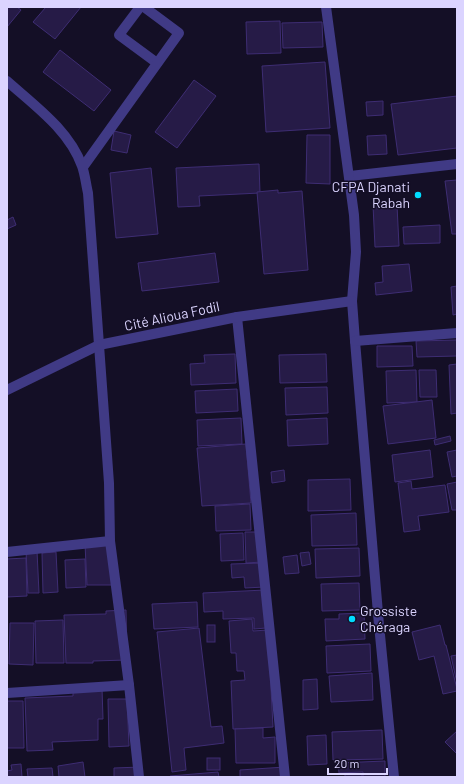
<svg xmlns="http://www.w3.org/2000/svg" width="464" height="784" font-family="Barlow,sans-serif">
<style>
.building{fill:#261b47;stroke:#3e2d73}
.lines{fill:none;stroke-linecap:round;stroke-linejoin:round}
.service{stroke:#403a85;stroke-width:10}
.minor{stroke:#403a85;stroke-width:10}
.poi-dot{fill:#00dcff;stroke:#140f26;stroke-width:1.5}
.labels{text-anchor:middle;stroke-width:3;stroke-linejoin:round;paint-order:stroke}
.poi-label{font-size:14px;fill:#dbd4ff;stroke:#140f26;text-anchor:end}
.street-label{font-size:14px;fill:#dbd4ff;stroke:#140f26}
</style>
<rect width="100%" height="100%" fill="#140f26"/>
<g class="building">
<path d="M7,7H17L21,10L7,27Z"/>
<path d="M46,7H81L55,39L33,22Z"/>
<path d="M280,21L281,53L247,54L246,22Z"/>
<path d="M322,22L323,47L283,48L282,23Z"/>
<path d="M60,50L111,90L94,111L43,72Z"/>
<path d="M325,62L330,128L266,132L262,66Z"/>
<path d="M194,80L216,96L177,148L155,132Z"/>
<path d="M457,96V148L398,155L391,104Z"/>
<path d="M383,101V115L367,116L366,102Z"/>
<path d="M114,131L131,135L127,153L111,150Z"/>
<path d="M307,135H330V184L306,183Z"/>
<path d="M386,135L387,154L368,155L367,136Z"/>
<path d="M259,164L260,193L199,196L200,206L178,207L176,168Z"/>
<path d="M151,168L158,234L116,238L110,173Z"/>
<path d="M457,180V234H452L445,181Z"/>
<path d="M278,190V193L302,191L308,270L264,274L257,192Z"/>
<path d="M373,205H397L399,246L375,247Z"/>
<path d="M13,217L16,225L7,229V220Z"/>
<path d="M440,225V243L404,244L403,227Z"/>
<path d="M215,253L219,282L142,291L138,263Z"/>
<path d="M409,264L412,291L376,295L375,283L383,282L382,266Z"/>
<path d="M457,286V314L453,315L451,287Z"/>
<path d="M457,340V356L417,357L416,341Z"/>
<path d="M377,346H412L413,366L377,367Z"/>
<path d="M235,354L236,383L191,385L190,364L205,363L204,355Z"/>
<path d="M326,354L327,382L280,383L279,355Z"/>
<path d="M457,364V413L451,414L449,365Z"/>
<path d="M416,370L417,402L387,403L386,371Z"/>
<path d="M419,370H436L437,397H420Z"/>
<path d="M327,387L328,413L286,415L285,388Z"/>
<path d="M237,389L238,411L196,413L195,391Z"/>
<path d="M432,400L436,438L388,444L383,406Z"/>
<path d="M241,418L242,444L198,446L197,420Z"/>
<path d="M327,418L328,444L288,446L287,420Z"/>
<path d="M450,436L451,441L435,445L434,440Z"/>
<path d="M246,444L251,503L202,506L197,448Z"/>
<path d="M430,450L433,477L395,482L392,455Z"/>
<path d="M457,450V476L452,477L447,452Z"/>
<path d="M284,470L285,481L272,483L271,472Z"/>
<path d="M350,479L351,510L308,511V480Z"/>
<path d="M411,481L412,489L445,485L449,512L418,516L420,530L404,532L398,483Z"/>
<path d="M457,482V510H452L447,484Z"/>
<path d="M250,504L251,530L216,531L215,506Z"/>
<path d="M356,513L357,545L312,546L311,515Z"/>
<path d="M245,532H261L262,562L246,563Z"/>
<path d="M243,533L244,560L221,561L220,534Z"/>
<path d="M85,544H112L113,585H87Z"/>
<path d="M359,548L360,576L316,578L315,549Z"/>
<path d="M26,551H37L39,593H28Z"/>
<path d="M56,552L58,592L43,593L42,553Z"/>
<path d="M309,552L311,564L302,566L300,553Z"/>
<path d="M297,555L299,573L285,574L283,557Z"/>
<path d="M26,558L27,596L7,597V559Z"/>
<path d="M85,559L86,587L66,588L65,560Z"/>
<path d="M264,563L265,587L245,588L244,577L232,578L231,564Z"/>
<path d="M359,583L360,610L322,611L321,584Z"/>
<path d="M265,590L266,628L254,629V618L223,619V611L204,612L203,593Z"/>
<path d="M197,602L198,627L154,629L152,604Z"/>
<path d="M126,610L127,660L93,661V663H66L64,615L106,614V611Z"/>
<path d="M364,613L365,639L326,641L325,619H339V614Z"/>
<path d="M252,619L253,631L268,630L273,727L233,729L231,681L245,680L244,671H237L236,653H231L229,621Z"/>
<path d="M63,620L64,663H36L35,621Z"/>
<path d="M10,623H34L33,665L9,664Z"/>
<rect x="207" y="625" width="8" height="17"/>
<path d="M440,625L445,645H446L457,689V691L443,694L434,656L419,660L412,632Z"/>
<path d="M199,628L211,727L222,726L224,743L184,748L186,770L172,772L157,632Z"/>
<path d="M370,644L371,671L327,673L326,646Z"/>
<path d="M457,655V683L451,656Z"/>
<path d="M372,673L373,700L331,702L329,676Z"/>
<path d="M317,679L318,709L303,710V680Z"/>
<path d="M102,688L103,719H98V740L52,742L53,750L27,751L25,698L73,696V689Z"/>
<path d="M108,699H127L129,746L109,747Z"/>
<path d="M7,701H23L24,748H7Z"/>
<path d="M263,728V738L275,737V763H236L235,729Z"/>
<path d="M382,730L383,759L333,760L332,732Z"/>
<path d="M457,731V754L445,742Z"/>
<path d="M326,735L327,764L308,765L307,736Z"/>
<rect x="207" y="758" width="13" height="12"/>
<path d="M385,761V777H363V772L339,773L338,763Z"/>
<path d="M83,762L85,777H59L58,766Z"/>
<path d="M21,764L22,777H7V771L12,770L11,765Z"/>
<path d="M141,767V777H114V768Z"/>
<path d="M285,767L286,777H240V770Z"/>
<path d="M52,768L53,777H28L27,769Z"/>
<path d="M218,772L219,777H170V776Z"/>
<rect x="345" y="774" width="17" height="3"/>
</g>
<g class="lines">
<path class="service" d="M350,176L457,164"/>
<g class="minor">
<path d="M140,7L119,35L157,63"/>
<path d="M326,7L354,215L356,252L352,301L355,341L379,625L394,777"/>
<path d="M7,81C35,106 69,130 82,166C85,174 86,185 88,193L109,483L110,541L129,685L139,777"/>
<path d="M83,167L179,33L144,7"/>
<path d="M237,317L285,777"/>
<path d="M355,341L457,333"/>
<path d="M7,390L99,345L237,317L352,301"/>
<path d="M7,552L110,541"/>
<path d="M7,693L129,685"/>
</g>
</g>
<g class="poi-dot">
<circle cx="418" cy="195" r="4"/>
<circle cx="352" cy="619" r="4"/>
</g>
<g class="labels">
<g class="poi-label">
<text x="410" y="192">CFPA Djanati<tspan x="410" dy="16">Rabah</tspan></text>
<text x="360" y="616" text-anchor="start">Grossiste<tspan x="360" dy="16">Chéraga</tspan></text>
</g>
<g class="street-label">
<text transform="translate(172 316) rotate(-12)" y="5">Cité Alioua Fodil</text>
</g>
</g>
<rect width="464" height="784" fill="none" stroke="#dbd4ff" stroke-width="16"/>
<path d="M328 768v6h59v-6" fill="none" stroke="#dbd4ff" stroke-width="2"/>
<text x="334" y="768" font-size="12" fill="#dbd4ff" stroke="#140f26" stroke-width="3" paint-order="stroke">20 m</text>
</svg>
